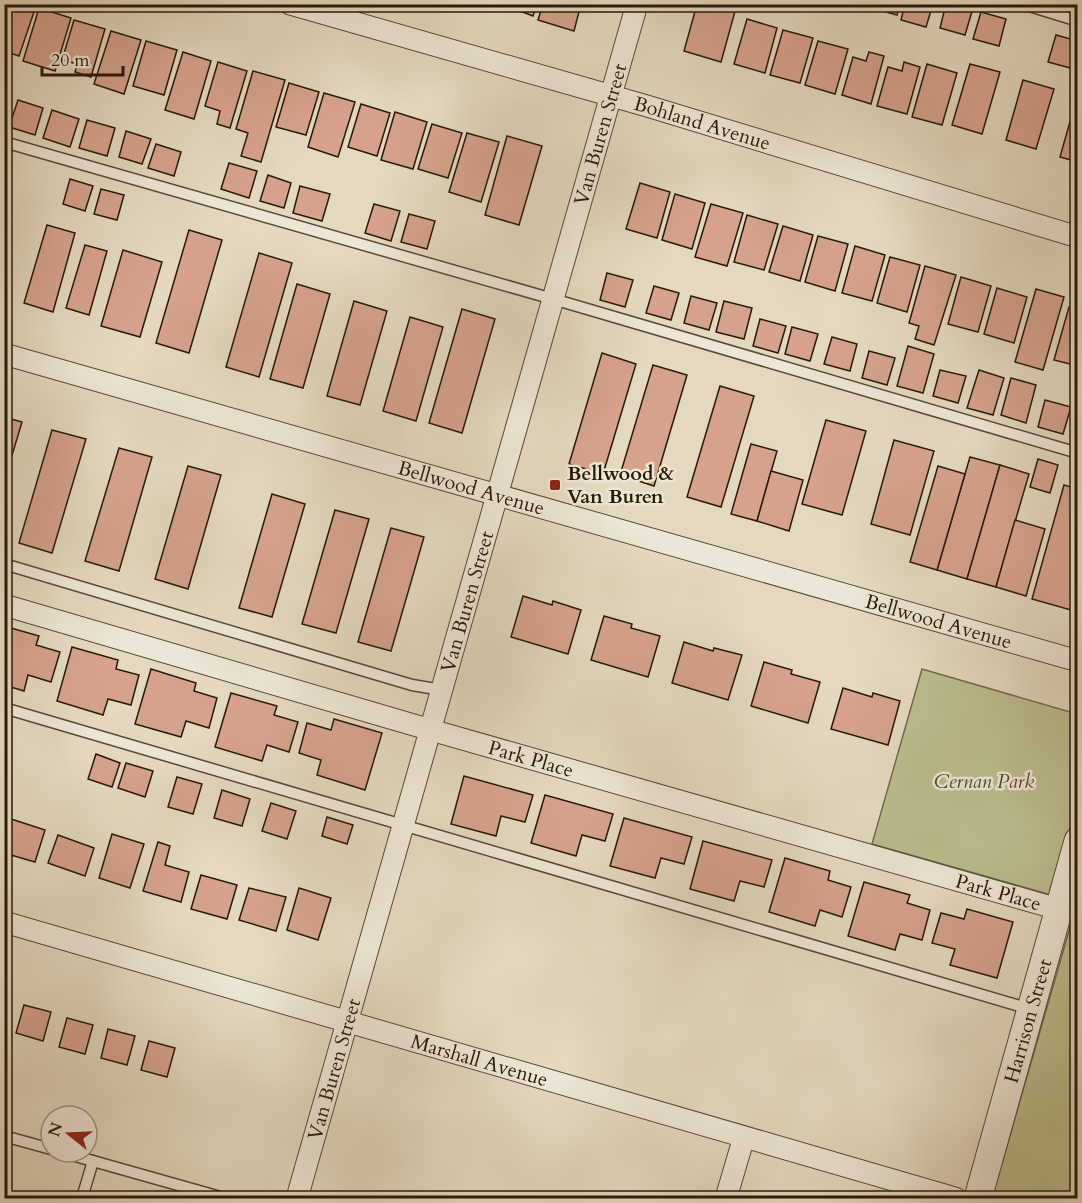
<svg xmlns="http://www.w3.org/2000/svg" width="1082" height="1203" font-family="Cardo,serif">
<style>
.green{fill:#bcbd8d;stroke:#726b4c;stroke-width:1.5}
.building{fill:#d6a28c;stroke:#29190a;stroke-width:1.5}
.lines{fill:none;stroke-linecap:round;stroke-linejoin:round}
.service-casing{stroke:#584938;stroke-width:13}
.minor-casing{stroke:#584938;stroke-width:23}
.tertiary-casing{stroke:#584938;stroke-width:29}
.service{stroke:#ede6d6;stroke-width:10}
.minor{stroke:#ede6d6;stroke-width:21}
.tertiary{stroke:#ede6d6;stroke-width:27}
.poi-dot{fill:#8f2418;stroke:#ede6d6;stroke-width:2}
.labels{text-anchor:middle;stroke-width:5;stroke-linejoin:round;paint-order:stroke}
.street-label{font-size:20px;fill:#29190a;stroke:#ede6d6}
.poi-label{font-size:20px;font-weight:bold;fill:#29190a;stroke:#ede6d6;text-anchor:start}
.park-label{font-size:20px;font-style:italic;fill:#554a31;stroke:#ede6d6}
</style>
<rect width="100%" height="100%" fill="#e4d9c0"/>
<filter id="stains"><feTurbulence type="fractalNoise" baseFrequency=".00333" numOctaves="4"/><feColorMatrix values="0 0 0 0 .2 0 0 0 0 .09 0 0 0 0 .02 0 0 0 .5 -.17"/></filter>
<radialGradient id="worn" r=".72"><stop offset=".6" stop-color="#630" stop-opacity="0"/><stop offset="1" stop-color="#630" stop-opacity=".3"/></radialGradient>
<g class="green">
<path d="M922,669L1077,714V803L1051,895L872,844Z"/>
<path d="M1077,903V1198H992Z"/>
</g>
<g class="building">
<path d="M4,4H24L35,9L19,56L4,51Z"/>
<path d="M502,4H537L533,16Z"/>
<path d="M543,4H581L574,31L538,20Z"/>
<path d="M697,4H737L721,62L684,51Z"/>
<path d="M873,4H900L897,15L872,8Z"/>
<path d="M905,4H933L926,27L901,20Z"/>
<path d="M946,4H962L973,8L965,35L940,28Z"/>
<path d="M39,8L71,18L55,71L23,61Z"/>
<path d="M981,12L1006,19L999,46L973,39Z"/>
<path d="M747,19L777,28L765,73L734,64Z"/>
<path d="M74,20L105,29L91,77L75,72L77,64L62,60Z"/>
<path d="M783,30L813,38L800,83L770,75Z"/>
<path d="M111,31L141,40L124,94L94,84Z"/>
<path d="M1056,35L1078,41V56L1074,69L1048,62Z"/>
<path d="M146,41L177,50L164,95L133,86Z"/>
<path d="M818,41L848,49L835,94L805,85Z"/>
<path d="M183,52L211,61L194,119L165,110Z"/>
<path d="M869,52L884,56L871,104L842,95L853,57L866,61Z"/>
<path d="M218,62L247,71L230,128L217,124L220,111L205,106Z"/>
<path d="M904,62L920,67L907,114L877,106L888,67L902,71Z"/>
<path d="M927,64L957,73L942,125L912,117Z"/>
<path d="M970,64L1000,72L982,134L952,125Z"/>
<path d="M253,71L285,80L261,162L241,156L248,133L236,129Z"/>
<path d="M1023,80L1054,89L1036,149L1006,140Z"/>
<path d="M289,83L319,92L306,135L276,127Z"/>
<path d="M324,93L355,102L338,157L308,147Z"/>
<path d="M18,100L43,108L35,135L9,127Z"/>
<path d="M361,104L390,113L377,156L348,147Z"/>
<path d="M1075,104L1078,105V162L1060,157Z"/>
<path d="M52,110L79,119L70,147L43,138Z"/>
<path d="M395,112L427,122L413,169L381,160Z"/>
<path d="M87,120L115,128L107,156L79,148Z"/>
<path d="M432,124L462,133L448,178L418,169Z"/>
<path d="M126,131L151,139L142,164L119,157Z"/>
<path d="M467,133L499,142L481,202L449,192Z"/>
<path d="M507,136L542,146L519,225L485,215Z"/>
<path d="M156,144L181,152L174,176L148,168Z"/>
<path d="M229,163L257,171L249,198L221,189Z"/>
<path d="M268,175L291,183L284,208L260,201Z"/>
<path d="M70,179L93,186L85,211L63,204Z"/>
<path d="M640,183L670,192L657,238L626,229Z"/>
<path d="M300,186L330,194L322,221L293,213Z"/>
<path d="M101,189L124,195L117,220L94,214Z"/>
<path d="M675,194L705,203L692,249L662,240Z"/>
<path d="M374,204L400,211L391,241L365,233Z"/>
<path d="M711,204L743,213L727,266L695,257Z"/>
<path d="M409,214L435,221L427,249L401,242Z"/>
<path d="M747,215L778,224L764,270L734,262Z"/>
<path d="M47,225L75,233L53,312L24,303Z"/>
<path d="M783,226L813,235L800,281L769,272Z"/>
<path d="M189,230L222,240L189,353L156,343Z"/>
<path d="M818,236L848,244L835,291L805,282Z"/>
<path d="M85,245L107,251L89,315L66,308Z"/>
<path d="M855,246L885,255L872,301L842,293Z"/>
<path d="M123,250L162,262L140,337L101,326Z"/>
<path d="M259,253L292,263L259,377L226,367Z"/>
<path d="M890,257L920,265L907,312L877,303Z"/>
<path d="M925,266L956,275L934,345L915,339L919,326L909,323Z"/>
<path d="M607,273L633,280L625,307L600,300Z"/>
<path d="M961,277L991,286L978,332L948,324Z"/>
<path d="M297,284L330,294L303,388L270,379Z"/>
<path d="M654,286L679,293L671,320L646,313Z"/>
<path d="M997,288L1027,297L1014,343L984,334Z"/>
<path d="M1036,289L1064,297L1043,370L1015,362Z"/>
<path d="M691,296L717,303L709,330L684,323Z"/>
<path d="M354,301L387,311L360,405L327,396Z"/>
<path d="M724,301L752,308L744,339L716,332Z"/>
<path d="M1069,307L1078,310V366L1054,360Z"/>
<path d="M462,309L495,319L462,433L429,423Z"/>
<path d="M410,317L443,327L416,421L383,411Z"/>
<path d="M760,319L786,326L778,353L753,346Z"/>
<path d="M792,327L818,334L810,361L785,354Z"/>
<path d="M832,337L857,344L850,371L824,364Z"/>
<path d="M908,346L934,354L923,393L897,386Z"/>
<path d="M869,351L895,358L887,385L862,378Z"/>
<path d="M602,353L636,364L603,474L569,464Z"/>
<path d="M653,365L687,375L654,486L620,475Z"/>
<path d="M940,370L966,376L958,403L933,396Z"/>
<path d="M979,370L1004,378L993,415L967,408Z"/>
<path d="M1011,378L1036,385L1026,423L1001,415Z"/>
<path d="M720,386L754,396L721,507L687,497Z"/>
<path d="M1045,400L1071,407L1063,434L1038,427Z"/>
<path d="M1078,414V436L1072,435Z"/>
<path d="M4,417L22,422L4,482Z"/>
<path d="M826,420L866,431L842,515L802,504Z"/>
<path d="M52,430L86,439L52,553L19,543Z"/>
<path d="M894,440L934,451L910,535L871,524Z"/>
<path d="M751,444L777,451L757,521L731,514Z"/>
<path d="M119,448L152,457L119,571L85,561Z"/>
<path d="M970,457L1000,465L967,579L937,570Z"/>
<path d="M1038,459L1058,465L1050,493L1030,487Z"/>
<path d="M1000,465L1029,474L996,587L967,579Z"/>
<path d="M188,466L221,475L188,589L155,579Z"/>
<path d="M938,466L965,474L937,570L910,562Z"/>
<path d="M771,471L803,480L789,531L757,521Z"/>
<path d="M1064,485L1078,489V612L1032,599Z"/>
<path d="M272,494L305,504L272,617L239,608Z"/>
<path d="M335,510L369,519L336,633L302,624Z"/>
<path d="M1015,520L1045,529L1026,596L996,587Z"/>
<path d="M391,528L424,537L391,651L358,642Z"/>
<path d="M523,596L552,605L553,601L581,610L568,654L511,637Z"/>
<path d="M604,616L632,624L631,628L660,636L648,677L591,660Z"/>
<path d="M4,626L39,636L36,645L60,652L51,682L28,675L24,691L4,685Z"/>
<path d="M684,642L713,651L714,648L742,655L728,700L672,683Z"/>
<path d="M72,647L118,660L116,669L139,675L131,705L108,699L103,715L57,701Z"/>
<path d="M764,662L792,670L791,674L820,682L808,723L751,706Z"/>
<path d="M151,669L196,683L194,691L217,698L209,728L186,721L181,737L135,724Z"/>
<path d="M843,688L872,697L873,693L900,701L888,745L831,729Z"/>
<path d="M231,693L277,706L274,715L298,722L289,752L267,745L262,761L215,747Z"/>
<path d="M334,719L382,733L365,790L317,775L321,760L299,753L307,723L331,730Z"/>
<path d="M96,754L120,763L112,787L88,779Z"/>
<path d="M126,763L153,771L145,797L118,788Z"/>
<path d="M464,776L533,795L525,822L501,816L496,836L451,824Z"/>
<path d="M177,777L202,784L193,814L168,807Z"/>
<path d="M222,790L250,799L242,826L214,818Z"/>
<path d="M545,795L613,814L605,841L582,835L576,856L531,843Z"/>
<path d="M271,803L296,811L287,839L262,831Z"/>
<path d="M327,817L353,825L347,844L322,836Z"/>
<path d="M8,818L45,830L35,862L4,853V829Z"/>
<path d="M624,818L692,837L684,864L661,858L655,878L610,866Z"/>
<path d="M112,834L144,844L130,888L99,878Z"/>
<path d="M58,835L94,848L85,876L48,863Z"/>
<path d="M703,841L772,860L764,887L740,881L734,901L690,889Z"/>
<path d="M158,842L170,846L165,865L189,872L181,902L143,891Z"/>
<path d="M785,858L830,871L828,880L851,887L842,917L820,910L815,926L769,912Z"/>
<path d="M201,875L237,885L227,919L191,909Z"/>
<path d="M864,882L910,895L907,903L930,910L922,940L900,934L895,950L848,936Z"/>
<path d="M249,888L286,897L276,931L239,920Z"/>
<path d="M299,888L331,898L318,940L287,930Z"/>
<path d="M967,909L1013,922L997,978L950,965L955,949L932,943L941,913L964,919Z"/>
<path d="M24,1005L51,1012L43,1041L16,1033Z"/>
<path d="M67,1018L93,1025L85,1054L59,1047Z"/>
<path d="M108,1029L135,1036L127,1065L101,1058Z"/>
<path d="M149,1041L175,1048L167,1077L141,1070Z"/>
</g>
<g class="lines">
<defs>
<g id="service">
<path d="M1023,4L1078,21"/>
<path d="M4,142L553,299L1078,453"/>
<path d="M4,564L358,669L412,685L442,690"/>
<path d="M4,708L1030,1009"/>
<path d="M4,1136L51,1149"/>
<path d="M61,1152L224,1198"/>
<path d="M82,1198L93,1161"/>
</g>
<g id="minor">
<path id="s1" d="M290,4L647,106L1078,237"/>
<path id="s2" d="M4,354L1078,661"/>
<path id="s3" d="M4,605L431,730L1058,909"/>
<path id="s4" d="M4,922L955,1198"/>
<path id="s5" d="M297,1198L637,4"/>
<path d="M726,1198L744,1137"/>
</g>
<g id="tertiary">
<path id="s6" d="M978,1198L1078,841"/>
</g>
</defs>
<use href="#service" class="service-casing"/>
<use href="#minor" class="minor-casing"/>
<use href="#tertiary" class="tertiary-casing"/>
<use href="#service" class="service"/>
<use href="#minor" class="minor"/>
<use href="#tertiary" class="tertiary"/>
</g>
<rect class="poi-dot" x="549" y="479" width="12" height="12" rx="3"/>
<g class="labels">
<g class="street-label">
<text dy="7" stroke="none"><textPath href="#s1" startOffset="429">Bohland Avenue</textPath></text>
<text dy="7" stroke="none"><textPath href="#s5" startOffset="1106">Van Buren Street</textPath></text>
<text dy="7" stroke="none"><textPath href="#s2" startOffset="486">Bellwood Avenue</textPath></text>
<text dy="7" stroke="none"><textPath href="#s5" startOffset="620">Van Buren Street</textPath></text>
<text dy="7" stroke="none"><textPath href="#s2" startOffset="972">Bellwood Avenue</textPath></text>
<text dy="7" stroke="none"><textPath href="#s3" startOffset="549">Park Place</textPath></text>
<text dy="7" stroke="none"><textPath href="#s3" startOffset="1035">Park Place</textPath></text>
<text dy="7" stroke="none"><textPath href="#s6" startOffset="184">Harrison Street</textPath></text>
<text dy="7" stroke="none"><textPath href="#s4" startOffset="495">Marshall Avenue</textPath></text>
<text dy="7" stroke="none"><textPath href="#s5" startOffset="134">Van Buren Street</textPath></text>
</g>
<g class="poi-label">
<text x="567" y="480">Bellwood &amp;<tspan x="567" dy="23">Van Buren</tspan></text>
</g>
<g class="park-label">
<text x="984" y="788">Cernan Park</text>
</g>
</g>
<rect width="1082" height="1203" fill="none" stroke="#e4d9c0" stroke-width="24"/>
<rect x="6" y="6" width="1070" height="1191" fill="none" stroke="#29190a" stroke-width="3"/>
<rect x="12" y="12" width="1058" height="1179" fill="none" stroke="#29190a" stroke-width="1.5"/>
<g transform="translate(69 1134) rotate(288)"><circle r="28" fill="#ede6d6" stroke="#9f9484" stroke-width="1.5"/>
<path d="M0-4.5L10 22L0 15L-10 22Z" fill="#8f2418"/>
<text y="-9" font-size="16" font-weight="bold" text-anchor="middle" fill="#29190a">N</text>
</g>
<path d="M42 66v9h81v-9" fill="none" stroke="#29190a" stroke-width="3"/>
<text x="51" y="66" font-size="18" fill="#29190a" stroke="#ede6d6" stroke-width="4.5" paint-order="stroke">20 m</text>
<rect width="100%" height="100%" filter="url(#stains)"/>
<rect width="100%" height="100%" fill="url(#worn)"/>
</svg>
